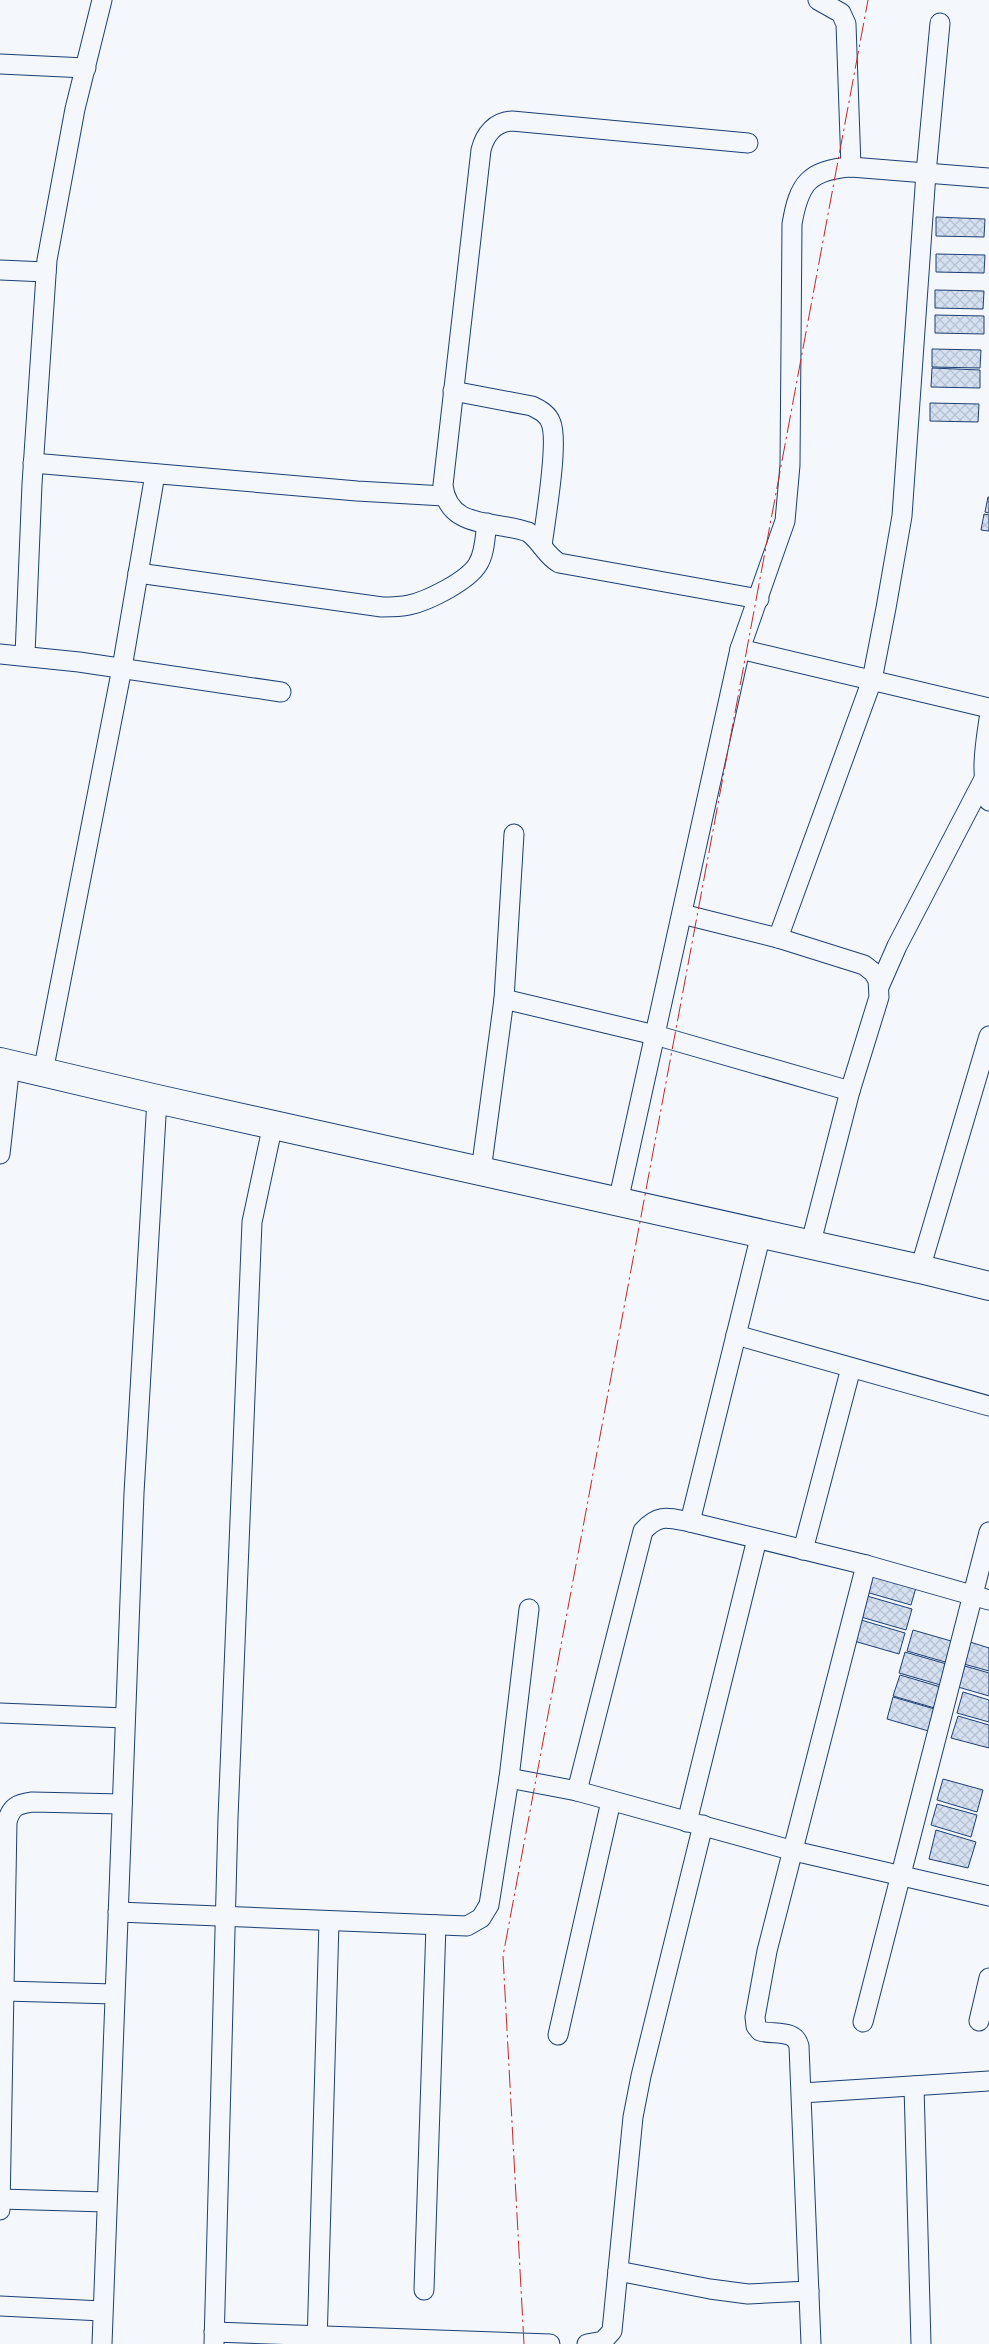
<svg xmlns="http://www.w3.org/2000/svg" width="989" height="2344" font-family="Overpass,sans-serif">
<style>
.building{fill:url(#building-cross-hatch);stroke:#1d3f73}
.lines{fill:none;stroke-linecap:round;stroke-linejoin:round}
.street-casing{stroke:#1d3f73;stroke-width:21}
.primary-casing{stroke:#1d3f73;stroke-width:30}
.street{stroke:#f4f7fb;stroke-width:19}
.primary{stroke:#f4f7fb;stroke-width:28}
.power{stroke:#c62828;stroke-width:1;stroke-dasharray:18 4 2.5 4;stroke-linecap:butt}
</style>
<defs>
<pattern id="building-cross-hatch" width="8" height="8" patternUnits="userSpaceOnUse" patternTransform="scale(1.25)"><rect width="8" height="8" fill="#d5e0f0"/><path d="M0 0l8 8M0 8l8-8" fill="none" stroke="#b6c1d1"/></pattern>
</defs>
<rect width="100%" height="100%" fill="#f4f7fb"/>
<g class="building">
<path d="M936,217L985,219L984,237L936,236Z"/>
<path d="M936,254L985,255L984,273L936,272Z"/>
<path d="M935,290L984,291L983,309L935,308Z"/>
<path d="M935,315L984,316V334L935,333Z"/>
<path d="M932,349L981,350L980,368L932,367Z"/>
<path d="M932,368L980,370V388L931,387Z"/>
<path d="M930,403L979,404L978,422L930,421Z"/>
<path d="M988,497H989V513L985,512Z"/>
<path d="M984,514L989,515V531L981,530Z"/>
<path d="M872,1571L917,1584L911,1605L866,1592Z"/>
<path d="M867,1596L912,1609L906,1630L861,1617Z"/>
<path d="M861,1620L905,1633L899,1654L854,1641Z"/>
<path d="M913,1630L958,1643L952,1664L907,1651Z"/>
<path d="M970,1642L989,1648V1671L964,1664Z"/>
<path d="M905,1652L950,1665L944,1686L899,1673Z"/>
<path d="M965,1666L989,1673V1696L958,1687Z"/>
<path d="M900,1675L944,1688L938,1709L893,1696Z"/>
<path d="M963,1692L989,1700V1722L957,1713Z"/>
<path d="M893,1697L938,1710L932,1732L887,1719Z"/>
<path d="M958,1716L989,1725V1748L951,1738Z"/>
<path d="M943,1779L983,1790L977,1812L937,1800Z"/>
<path d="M937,1804L977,1815L971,1837L931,1825Z"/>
<path d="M936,1830L976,1842L968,1868L929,1859Z"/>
</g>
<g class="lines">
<defs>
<g id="street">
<path d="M818,0L841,13L846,24L851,167"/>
<path d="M0,64L86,68"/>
<path d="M748,143L512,121C495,122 485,134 481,150L443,485C448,530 494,520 528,532C541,541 545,555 559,563L759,599"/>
<path d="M0,270L46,272"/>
<path d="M453,391L532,406C540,410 548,414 551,423C559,443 545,521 542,546"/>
<path d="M33,463L357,491L444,496"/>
<path d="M138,573L382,607C391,607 400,607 409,605C428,601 468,581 478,564C485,553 485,536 487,523"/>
<path d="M740,649L989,708"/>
<path d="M0,654L79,662L281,692"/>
<path d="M25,655L32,484L47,260L75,109L102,0"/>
<path d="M989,719C985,746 980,775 989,801"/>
<path d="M682,914L778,938L864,965L873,972L878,980L879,997L850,1091L810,1246"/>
<path d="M778,938L872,680L886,608L902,516L926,173L940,23"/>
<path d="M879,987L897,946L985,777"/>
<path d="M504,999L655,1035L850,1091"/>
<path d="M43,1072L122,668L155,474"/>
<path d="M0,1154L10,1064"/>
<path d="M481,1171L504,999L514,834"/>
<path d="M618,1202L740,649L785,521L790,465L792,224C799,183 809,170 851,167L989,178"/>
<path d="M920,1269L989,1036"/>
<path d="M736,1335L989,1406"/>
<path d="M690,1522L761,1234"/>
<path d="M803,1550L851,1368"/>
<path d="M0,1713L125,1718"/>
<path d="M509,1778L577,1791L794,1851L989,1896"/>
<path d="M577,1791L643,1531C659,1513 669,1518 690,1522L866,1565L989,1600"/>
<path d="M687,1822L757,1539"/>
<path d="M118,1912L467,1926L481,1918L489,1905L509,1778L529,1609"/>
<path d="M4,1991L114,1994"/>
<path d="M979,2021L989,1978"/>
<path d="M863,2022L989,1532"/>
<path d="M558,2035L611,1801"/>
<path d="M914,2086L921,2344"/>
<path d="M802,2093L989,2081"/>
<path d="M0,2199L106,2202"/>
<path d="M0,2210L7,1822C11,1807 17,1804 32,1802L122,1804"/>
<path d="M618,2271L710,2289L748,2294L809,2291"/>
<path d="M424,2290L436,1925"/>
<path d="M0,2306L102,2311"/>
<path d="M214,2332L550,2344"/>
<path d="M102,2344L134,1493L157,1099"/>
<path d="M214,2344L228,1818L252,1222L273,1124"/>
<path d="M317,2344L329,1922"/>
<path d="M587,2344L603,2341L612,2331L633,2117L641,2076L703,1825"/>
<path d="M811,2344L799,2046C795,2029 774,2035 760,2031L756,2026L755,2017L767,1951L866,1565"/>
</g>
<path id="primary" d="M0,1062L157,1099L920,1269L989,1286"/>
</defs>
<use href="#street" class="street-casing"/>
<use href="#primary" class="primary-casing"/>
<use href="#street" class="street"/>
<use href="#primary" class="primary"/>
<path class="power" d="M524,2344L503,1956L868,0"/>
</g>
</svg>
